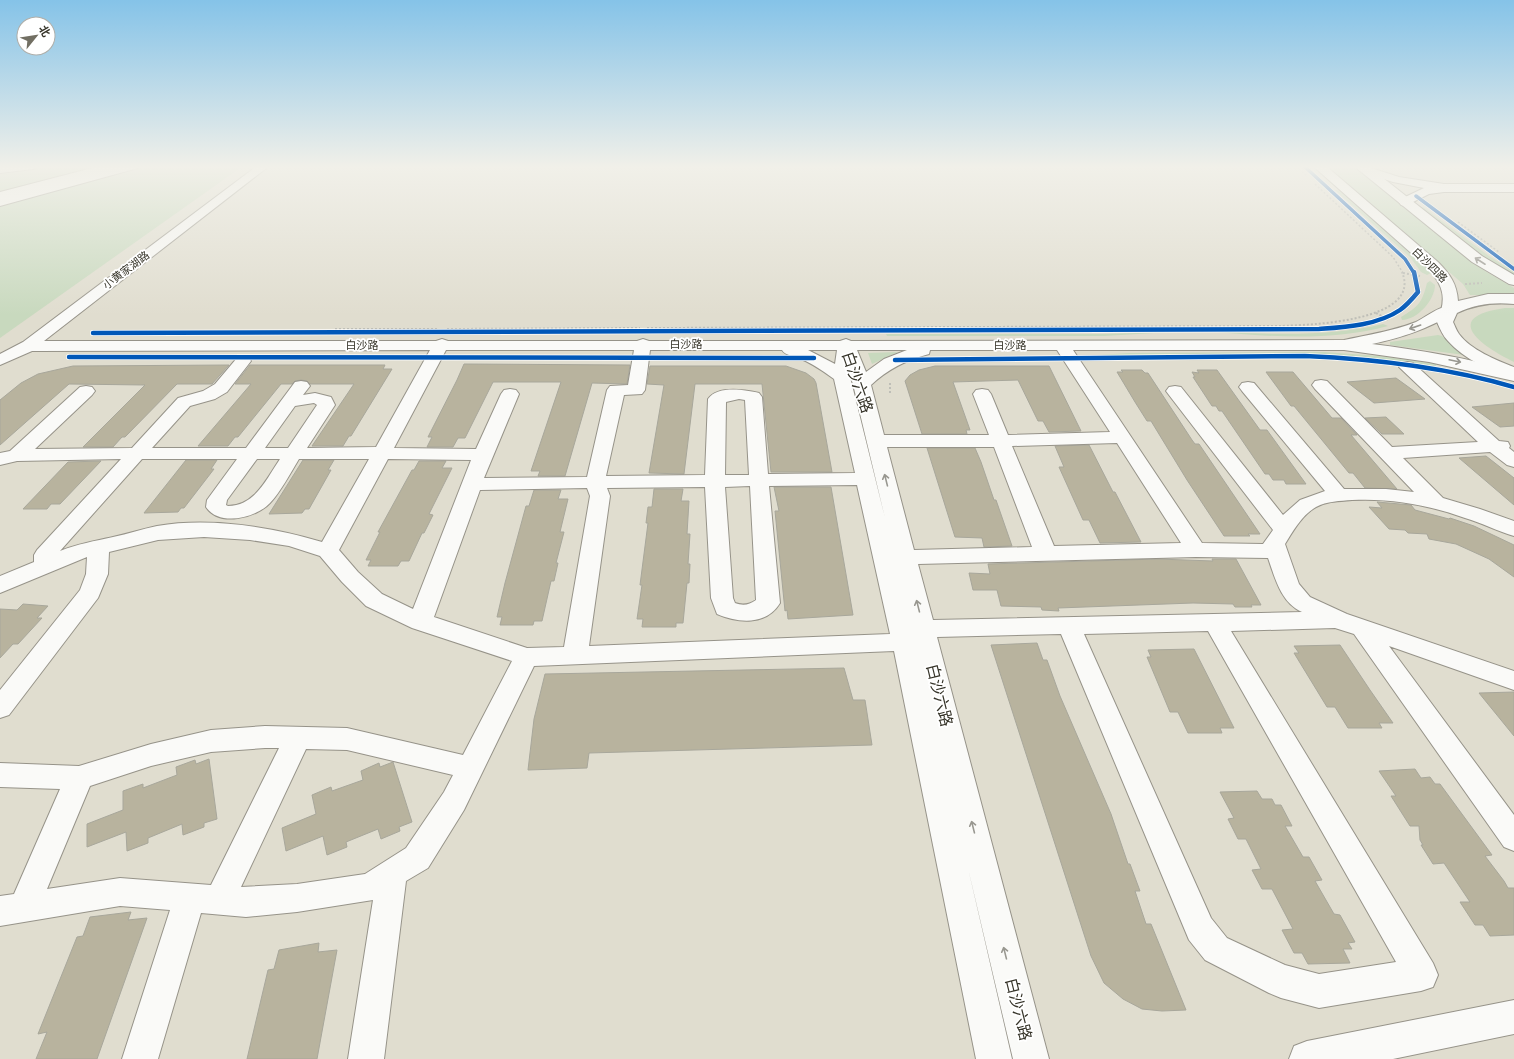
<svg xmlns="http://www.w3.org/2000/svg" width="1514" height="1059" font-family="Cabin,'Noto Sans SC',sans-serif">
<style>
.green{fill:#c8d9be}
.building{fill:#b8b39e;stroke:#a8a79b}
.lines{fill:none;stroke-linecap:round;stroke-linejoin:round}
.minor-casing{stroke:#969389;stroke-width:2}
.major-casing{stroke:#969389;stroke-width:2}
.highway-casing{stroke:#969389;stroke-width:2}
.path-far1{stroke:#bebeb7;stroke-width:1.5;stroke-dasharray:2 2;stroke-linecap:butt}
.path{stroke:#bebeb7;stroke-width:2;stroke-dasharray:2 2;stroke-linecap:butt}
.minor{fill:#fafaf8;fill-rule:evenodd}
.major{fill:#fafaf8;fill-rule:evenodd}
.highway{fill:#fafaf8;fill-rule:evenodd}
.cycleway-far1-casing{stroke:#fff;stroke-width:5}
.cycleway-casing{stroke:#fff;stroke-width:6}
.cycleway-far1{stroke:#0057b8;stroke-width:3.5}
.cycleway{stroke:#0057b8;stroke-width:4.5}
.oneway{stroke:#989790}
.labels{text-anchor:middle;stroke-width:3.5;stroke-linejoin:round;paint-order:stroke}
.far-street-label{font-size:11px;fill:#363429;stroke:#fff}
.near-street-label{font-size:16px;fill:#363429;stroke:#fff}
</style>
<rect width="100%" height="100%" fill="#e0ddcf"/>
<g class="green">
<path d="M0,166H98L0,192Z"/>
<path d="M142,166H243L0,338V204Z"/>
<path d="M1327,166H1354L1485,271L1514,288V295H1470L1463,284Z"/>
<path d="M1335,190L1341,191L1426,266L1431,273L1427,275L1421,272L1410,257Z"/>
<path d="M1423,207L1489,256L1514,272V276L1485,258L1420,208Z"/>
<path d="M1430,281L1435,285C1435,300 1417,320 1402,320L1401,317C1418,307 1422,303 1427,283Z"/>
<path d="M1505,308H1514V362C1481,346 1440,317 1505,308Z"/>
<path d="M1383,324L1388,326C1333,341 1274,337 1218,332C1274,334 1329,337 1383,324Z"/>
<path d="M1171,332L1104,336H887L886,334H1102Z"/>
<path d="M1438,335L1442,336L1464,355L1390,345V342Z"/>
<path d="M898,352L872,364L868,353Z"/>
<path d="M1324,352L1379,356L1436,364V366L1357,356H1083L1129,353Z"/>
</g>
<g class="building">
<path d="M464,364L630,365L627,384L592,383L565,476H538L540,471H531L561,382H493L465,438H458L453,447H427L432,437H428L457,380Z"/>
<path d="M229,365L212,384H177L125,437H122L113,447H83L145,385L69,384L0,445V400L21,383L38,374L73,366Z"/>
<path d="M250,365H385L383,369H392L351,436H349L343,446H312L354,384H310L307,381L301,380L295,381L292,384H281L238,437H235L228,446H198L251,384H235Z"/>
<path d="M650,366H786L806,373L814,379L816,383L832,472H771L762,384H695L684,474L649,473L664,385L647,384Z"/>
<path d="M935,366H1049L1081,431L1049,432L1043,421H1038L1018,380L953,382L970,430H966L967,434H922L905,381L910,375L919,370Z"/>
<path d="M1121,370H1142L1145,373H1148L1192,440L1195,444H1199L1260,534H1248L1250,536H1224L1187,480L1151,421H1147L1135,402L1117,372H1123Z"/>
<path d="M1197,370H1217L1260,430H1267L1306,484H1286L1284,480H1273L1269,474H1265L1222,411H1219L1216,406H1212L1193,377H1195L1192,372L1199,373Z"/>
<path d="M1266,372H1293L1332,418H1341L1357,435H1351L1397,489L1365,488L1353,473H1349L1294,406H1291Z"/>
<path d="M1396,378L1425,399L1374,403L1347,382Z"/>
<path d="M1514,403V426L1500,427L1472,407Z"/>
<path d="M1386,417L1404,434H1382L1365,418Z"/>
<path d="M1089,445L1113,492H1115L1141,542L1100,543L1089,520H1083L1059,467H1064L1055,446Z"/>
<path d="M927,448H975L981,462L994,500H996L1012,546L984,547L982,538L955,537Z"/>
<path d="M1486,456L1514,478V505L1459,458Z"/>
<path d="M186,460H217L211,469H214L184,508H181L178,512L144,513Z"/>
<path d="M303,460H334L328,470H331L309,509H305L302,513L269,514Z"/>
<path d="M101,461L60,504H51L47,509H23L68,462Z"/>
<path d="M419,461H446L442,468H452L429,514L433,515L424,533H422L409,561H401L398,566H368L371,560H366L380,532H378L412,470H414Z"/>
<path d="M774,487H831L853,615L788,619L787,610L785,611L775,511H779Z"/>
<path d="M654,489H683L681,501H689L687,534H690L688,564H690L689,583H687L683,623H676V627H642L643,619H637L642,585H640L648,523H646L648,507H652Z"/>
<path d="M534,490H561L558,499H568L560,532H564L556,563H558L554,581H551L542,621H534L533,625H500L502,617H497L505,583L526,506H529Z"/>
<path d="M1377,502L1411,505L1415,510L1449,519L1450,518L1474,526L1514,545V577L1489,559L1456,544L1429,539L1427,534L1408,533L1405,530L1389,529L1369,507L1382,508Z"/>
<path d="M1158,559L1213,561L1212,559H1236L1261,605H1251L1252,607H1235L1233,604L1193,603L1058,608L1059,611L1042,610L1041,607L1001,606L997,590H973L969,573L990,574L988,564Z"/>
<path d="M23,604L48,606L37,618H42L18,644H13L0,658V609L17,610Z"/>
<path d="M1037,643L1043,660H1047L1060,696L1111,814L1128,864H1130L1140,891H1135L1146,924H1151L1186,1010L1162,1011L1142,1009L1123,999L1104,983L1091,956L991,645Z"/>
<path d="M1340,645L1370,690L1393,723H1379L1382,728H1348L1335,707H1327L1294,653H1299L1294,646Z"/>
<path d="M1194,649L1234,728H1220L1222,733H1188L1178,712H1170L1147,657H1151L1148,650Z"/>
<path d="M844,668L853,700H865L872,745L589,753L587,768L528,770L534,719L545,674Z"/>
<path d="M1514,692V736L1479,693Z"/>
<path d="M209,759L217,819L204,823V827L183,835L182,824L148,838V843L127,851L126,832L87,847V824L123,810V791L143,784V788L177,775L176,767L195,760L196,764Z"/>
<path d="M393,762L412,822L399,827L400,831L381,839L378,829L346,842L347,847L327,855L323,836L286,851L282,828L316,814L312,795L331,787L332,791L363,780L361,771L379,763L380,767Z"/>
<path d="M1415,769L1421,778L1430,777L1435,784H1440L1492,855L1485,856L1504,881L1508,888H1514V935L1490,936L1483,925H1475L1460,902H1470L1444,863L1433,864L1421,845H1423L1420,840L1419,826H1410L1391,796H1396L1379,771Z"/>
<path d="M1257,791L1262,799H1272L1275,805H1281L1292,826H1285L1303,857H1309L1322,880L1315,881L1334,914L1340,915L1355,942L1348,943L1352,949H1343L1350,963L1308,964L1302,953H1294L1282,930L1293,929L1272,889H1262L1252,870L1261,869L1246,839H1238L1228,819L1234,818L1220,792Z"/>
<path d="M131,912L128,920L147,918L97,1059H36L47,1032L38,1034L77,937L83,936L90,917Z"/>
<path d="M319,943L318,952L337,950L317,1059H247L268,970L274,969L279,950Z"/>
</g>
<g class="lines">
<defs>
<g id="minor">
<path d="M120,166H139L138,168L0,206V198Z"/>
<path d="M257,166H269L44,341H436L442,339L448,341H637L643,339L649,341H840L846,339L851,341L1344,340C1368,335 1393,331 1416,322C1428,316 1442,303 1455,307L1458,310L1455,313C1426,329 1405,337 1372,344C1420,350 1467,358 1514,371V381L1429,362L1344,350H1073L1202,543L1263,544L1273,530L1169,395L1166,391L1169,387L1175,386L1181,387L1283,515L1300,500L1325,491L1242,391L1239,387L1242,383L1248,382L1254,383L1344,489H1386L1414,492L1315,389L1312,385L1315,381L1321,380L1327,381L1392,447L1478,442L1399,367L1401,363L1407,362L1413,363L1499,441L1508,442L1510,446L1509,448L1514,452V467L1507,465L1490,452L1403,458L1443,498L1480,509L1514,521V536C1497,531 1482,523 1465,518C1429,505 1391,498 1352,500C1340,501 1327,501 1316,507C1302,515 1293,531 1285,544L1299,584L1310,597L1347,614L1514,671V690L1389,646L1514,815V851L1504,847L1354,634L1335,628L1231,631L1433,963L1438,975L1433,987L1421,991L1319,1008L1281,998L1269,993L1205,960L1189,940L1061,634L937,637L1049,1059H1013L968,868L1012,1059H976L894,651L534,666L464,810L428,868L406,881L384,1059H348L373,900L297,912L246,917L201,913L158,1059H122L170,910L120,906L0,926V896L14,894L60,789L0,787V763L79,766L151,744L211,730L265,726L347,728L463,755L512,661L412,628L366,606L342,582L320,556L289,546L250,540L204,537L158,540L109,552L108,574L98,598L9,715L0,718V690L80,590L86,574L87,557L0,593V576L34,562V555L37,550L121,459L17,461L0,465V453L10,451L80,387L86,386L92,387L95,391L92,395L35,449L132,448L178,398L203,391L215,384L237,358L243,356L249,358L251,361L227,392L215,399L190,406L152,448H246L295,382L301,381L307,382L310,386L303,395L315,393L331,397L335,405L307,448L376,447L430,350L32,351L0,365V354L23,342ZM446,350H634L628,385L610,386L607,390L587,477L484,478L519,394L516,390L510,389L504,390L501,394L476,449L394,448ZM650,350H782C785,355 791,355 796,357C810,362 822,370 834,379L855,473L768,474L762,397L759,393C745,390 718,385 708,399L705,475L606,476L624,395L642,394L645,390ZM808,350H837L835,364ZM857,350H907L884,359L866,372ZM930,350H1057L1110,432L1008,435L991,394L988,390L982,389L976,390L973,394L989,435H884L871,385C888,369 906,360 929,354ZM850,376L853,384L885,518L850,377ZM739,399L745,400L749,475H725L726,402ZM314,403L317,405L288,448H265L295,406ZM1117,443L1181,543L1054,546L1012,446ZM887,447H994L1032,547L914,550ZM142,459H237L207,500L206,507C219,527 256,518 270,503C280,493 291,472 299,459H369L322,542C272,527 210,517 157,526C142,529 128,534 113,537C95,541 77,544 60,551ZM257,459H280C267,478 255,506 228,506L226,505L227,500ZM388,459L471,460L413,609L382,594L358,572L339,550ZM857,485L890,634L589,646L610,496L607,488L705,487L711,598L717,614C738,623 766,626 780,603L769,486ZM750,486L756,600C749,605 743,606 735,603L733,598L725,487ZM587,488L590,496L564,647L527,648L434,617L480,490ZM1196,557L1268,558C1275,578 1281,603 1302,612L933,620L918,564ZM1208,631L1396,962L1319,974L1285,965L1227,938L1211,918L1084,634ZM265,748H279L211,885L120,878L47,889L90,786L151,766L211,752ZM306,749L347,750L453,775L444,792L406,848L365,874L297,884L241,887Z"/>
<path d="M1360,167H1368L1399,177L1444,184H1514V192H1444L1429,194L1405,206L1401,205L1399,202L1401,199L1424,188L1393,182L1360,171L1358,169Z"/>
<path d="M1514,1000V1034L1393,1059H1289L1294,1046L1307,1041Z"/>
</g>
<g id="major">
<path d="M1313,166H1326L1438,262C1450,274 1457,284 1458,301L1488,294H1514V304C1493,302 1476,304 1457,313L1453,322C1455,326 1456,330 1459,334C1471,350 1496,360 1514,367V378C1491,372 1464,359 1448,341C1443,336 1440,329 1437,322C1447,299 1444,286 1428,268Z"/>
<path d="M1354,166H1368L1482,256L1514,275V285L1509,284L1472,262Z"/>
</g>
<g id="highway">
<path d="M0,166H39L33,169L0,173Z"/>
<path d="M100,166H121L119,168L0,200V192Z"/>
</g>
</defs>
<use href="#minor" class="minor-casing"/>
<use href="#major" class="major-casing"/>
<use href="#highway" class="highway-casing"/>
<g class="path-far1">
<path d="M1296,166L1306,175"/>
<path d="M1315,184L1393,257L1403,273"/>
<path d="M1458,222L1499,252"/>
</g>
<g class="path">
<path d="M1403,273L1420,276"/>
<path d="M1465,284L1482,283"/>
<path d="M1376,313L1389,320"/>
<path d="M647,328L1280,326C1308,325 1423,322 1402,272"/>
<path d="M335,329H438"/>
<path d="M447,329L640,328"/>
<path d="M890,383V395"/>
</g>
<use href="#minor" class="minor"/>
<use href="#major" class="major"/>
<use href="#highway" class="highway"/>
<defs>
<g id="cycleway-far1">
<path d="M1304,166L1405,259L1414,273"/>
<path d="M1416,196L1514,269"/>
</g>
<g id="cycleway">
<path d="M93,333L1319,329C1346,327 1378,325 1400,310C1407,305 1413,298 1418,292L1414,272"/>
<path d="M69,357L814,358"/>
<path d="M895,360L1305,356C1376,359 1445,367 1514,387"/>
</g>
</defs>
<use href="#cycleway-far1" class="cycleway-far1-casing"/>
<use href="#cycleway" class="cycleway-casing"/>
<use href="#cycleway-far1" class="cycleway-far1"/>
<use href="#cycleway" class="cycleway"/>
</g>
<defs><path id="oneway-shaft" d="M-6 0H5M1.5-3L5.5 0L1.5 3" fill="none" stroke-width="1.6" stroke-linecap="round" stroke-linejoin="round"/></defs>
<g class="oneway">
<use href="#oneway-shaft" transform="translate(1480 261) rotate(-147)"/>
<use href="#oneway-shaft" transform="translate(1415 327) rotate(161)"/>
<use href="#oneway-shaft" transform="translate(1455 361) rotate(12)"/>
<use href="#oneway-shaft" transform="translate(886 480) rotate(-104)"/>
<use href="#oneway-shaft" transform="translate(918 606) rotate(-104)"/>
<use href="#oneway-shaft" transform="translate(973 827) rotate(-104)"/>
<use href="#oneway-shaft" transform="translate(1005 953) rotate(-104)"/>
</g>
<linearGradient id="sky" x2="0" y2="1"><stop stop-color="#85c3e8"/><stop offset="0.53" stop-color="#f1f0e9"/><stop offset="1" stop-color="#f1f0e9" stop-opacity="0"/></linearGradient>
<rect width="1514" height="315" fill="url(#sky)"/>
<g class="labels">
<g class="far-street-label">
<text transform="translate(1430 265) rotate(45)" y="4">白沙四路</text>
<text transform="translate(126 270) rotate(-37)" y="4">小黄家湖路</text>
<text x="686" y="348">白沙路</text>
<text x="362" y="349">白沙路</text>
<text x="1010" y="349">白沙路</text>
</g>
<g class="near-street-label">
<text transform="translate(858 382) rotate(71)" y="6">白沙六路</text>
<text transform="translate(940 695) rotate(76)" y="6">白沙六路</text>
<text transform="translate(1019 1009) rotate(76)" y="6">白沙六路</text>
</g>
</g>
<g transform="translate(36 36) rotate(60)"><circle r="19" fill="#ffffff" stroke="#afaea9"/>
<path d="M0-3L7 15L0 10L-7 15Z" fill="#726f63"/>
<text y="-6" font-size="11" font-weight="bold" text-anchor="middle" fill="#363429">北</text>
</g>
</svg>
